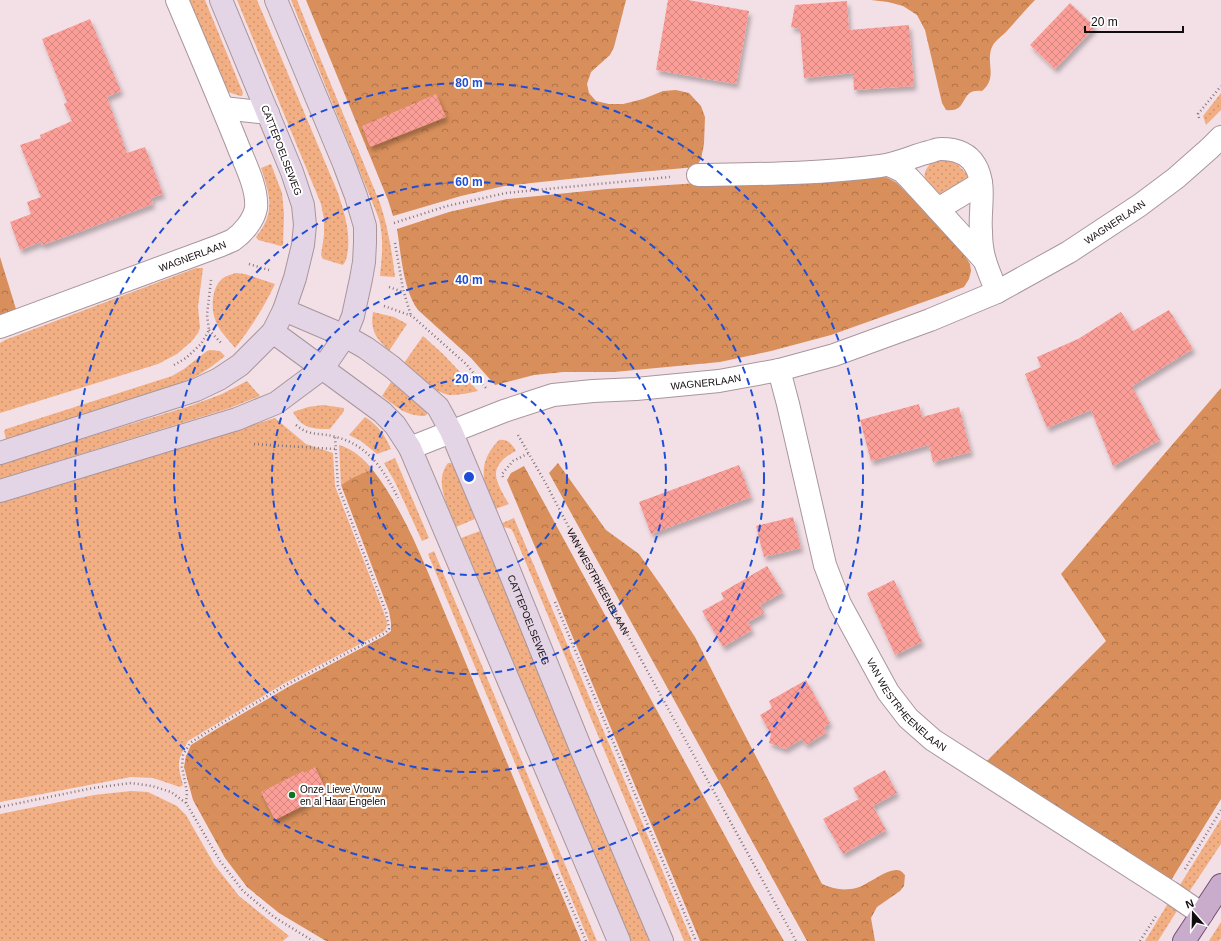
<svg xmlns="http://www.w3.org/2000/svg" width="1221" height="941" font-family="Helvetica,sans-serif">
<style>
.grass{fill:url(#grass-dots)}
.forest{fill:url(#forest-crowns)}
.building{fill:url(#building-cross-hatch);filter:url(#shadow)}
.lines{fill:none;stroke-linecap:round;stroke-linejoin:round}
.street-casing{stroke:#a8969c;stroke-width:24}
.secondary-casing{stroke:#a8969c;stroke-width:24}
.primary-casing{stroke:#725073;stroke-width:24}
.path{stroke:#83767b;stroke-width:2.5;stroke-dasharray:1 3;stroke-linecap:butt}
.street{stroke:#fff;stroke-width:22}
.secondary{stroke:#e4d5e6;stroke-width:22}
.primary{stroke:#c9accc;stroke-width:22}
.ring{fill:none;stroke:#1d4ed8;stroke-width:2;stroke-dasharray:7 5}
.poi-dot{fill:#0f7323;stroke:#fff;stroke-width:1.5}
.labels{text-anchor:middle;stroke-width:4;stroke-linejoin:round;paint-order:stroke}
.street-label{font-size:10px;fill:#120c0e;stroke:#fff}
.poi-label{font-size:10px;fill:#120c0e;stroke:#fff;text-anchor:start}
.centre{fill:#1d4ed8;stroke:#fff;stroke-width:2}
.ring-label{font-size:12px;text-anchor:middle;font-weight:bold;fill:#1d4ed8;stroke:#fff;stroke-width:4;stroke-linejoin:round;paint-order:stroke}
</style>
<defs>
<pattern id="grass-dots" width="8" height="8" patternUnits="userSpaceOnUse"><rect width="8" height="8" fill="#f2af83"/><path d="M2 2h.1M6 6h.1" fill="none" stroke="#ce9570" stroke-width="1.8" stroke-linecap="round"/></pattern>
<pattern id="forest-crowns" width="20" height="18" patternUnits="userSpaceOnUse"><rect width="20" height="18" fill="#d98f5b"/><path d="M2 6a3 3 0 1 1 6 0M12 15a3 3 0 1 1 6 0" fill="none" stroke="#af734a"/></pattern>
<pattern id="building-cross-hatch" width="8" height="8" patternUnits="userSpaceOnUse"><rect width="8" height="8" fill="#fb9e98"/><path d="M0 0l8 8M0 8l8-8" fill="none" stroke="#d68782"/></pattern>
<filter id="shadow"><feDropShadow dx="2.5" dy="4.5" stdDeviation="2" flood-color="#0004"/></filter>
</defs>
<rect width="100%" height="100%" fill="#f3e0e7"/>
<g class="grass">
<path d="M189,0H205L243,93L242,96H240L228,92Z"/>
<path d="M237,0H257L338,193C344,212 350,230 348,250C347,255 347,260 343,265L323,259L321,255L324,235V219L321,204Z"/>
<path d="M291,0H297L318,53L380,203C388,227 392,252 395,277L380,276C382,256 384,239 379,219Z"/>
<path d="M1221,93V110L1206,125L1203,116Z"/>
<path d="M935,159L954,161L968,175L969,177L968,181L941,197C926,184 916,176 935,159Z"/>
<path d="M271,164L282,193L284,214L283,245L281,246L258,240L256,237C276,213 270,195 261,168Z"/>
<path d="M196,268H203L198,307L200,328L198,333L192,341L177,354L158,364L0,413V343L5,340Z"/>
<path d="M236,273L245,274L275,284C264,307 251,328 235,348C228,339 218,330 215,319C211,309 212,291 219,282C224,276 229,275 236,273Z"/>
<path d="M373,312L394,317L407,324L389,351C376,338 370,331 373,312Z"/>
<path d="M423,336L443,354L478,391C469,393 460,395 450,395C434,393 416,374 404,363Z"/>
<path d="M210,350L220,351L225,356L211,367L195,377L150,395L6,439L4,431L6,429L172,376L184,369L207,351Z"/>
<path d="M247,381L260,396L230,408L0,479V464L190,406L222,394Z"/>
<path d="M391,382L423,408L427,411V414L425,416C405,416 397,407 382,396Z"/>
<path d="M323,405L344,408V411L330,429C313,429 302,429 293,412L308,407Z"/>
<path d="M365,417C378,425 385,435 391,449L377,454L361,441L349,435Z"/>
<path d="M275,418L306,444L333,453L335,486L384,613L387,623L386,629L383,632L285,683L188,741C177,761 177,763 183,785L180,787L153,778L131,777L0,802V502Z"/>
<path d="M499,440C508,439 512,444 516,451C507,455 495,464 496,475C496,482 505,498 509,504L493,510C483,482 476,464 499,440Z"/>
<path d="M339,445C353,449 363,458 372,469L352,478L341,485Z"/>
<path d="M395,458L429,538L422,541L395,482L384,463Z"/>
<path d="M448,463H451L453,464L475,519L456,527C449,508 433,482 448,463Z"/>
<path d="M514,518L692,941H684L513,532L511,529L501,526L500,524Z"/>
<path d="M480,531L652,941H630L461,538Z"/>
<path d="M434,551L597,941H589L428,554Z"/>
<path d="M131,791L148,792L177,806L186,815L214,864L239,896L289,936L283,941H0V814L94,795Z"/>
<path d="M1221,819V844L1187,895L1178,888Z"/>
<path d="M1170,900L1180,906L1158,941H1145Z"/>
<path d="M1221,922V939L1219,941H1209Z"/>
</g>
<g class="forest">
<path d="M306,0H626L614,47L610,55L591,72L587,84L589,93L596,101L609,104H623L643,99L663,91L676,90L689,93L701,106L705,117L704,144L701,159L696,167L607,175L504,186L461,196L393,216L388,200Z"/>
<path d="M871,0H1035C1025,10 1016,21 1006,32C1002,36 996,40 993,45C984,61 999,77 982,91C958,88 970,113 946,110L942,103L925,30L917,15L903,6L888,2Z"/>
<path d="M881,176L888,178L897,183L930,216L962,251L970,264L971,271L969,279L964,287L946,294L831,335L771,351L720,362L614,372H563L534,375L495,385L471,358L418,310C403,290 401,254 397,229L449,212L507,199L607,189L699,183Z"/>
<path d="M0,257L16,309L0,315Z"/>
<path d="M1221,388V799L1170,882L983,765L1106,641L1061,574Z"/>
<path d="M558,463L606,530L639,554L667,594L695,637L734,714L822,884C834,889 843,891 856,888C867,886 890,865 901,871C901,871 905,875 905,875L904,886L900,891L877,907L871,918L875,941H807L549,473Z"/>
<path d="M524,466L754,889L784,941H700L507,480L511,473Z"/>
<path d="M372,469C409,516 431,582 455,637C497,738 539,840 581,941H326L279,913L247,887L225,858L193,800L184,767L186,756L191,745L215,730L288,687L386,635L391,631V623L389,611L341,485L352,478Z"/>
</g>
<g class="building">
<path d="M668,0H688L749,11L736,84L656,70Z"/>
<path d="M847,1L849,30L909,25L914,86L854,90L853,73L804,78L800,29L791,27L795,5Z"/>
<path d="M1070,3L1095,27L1055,69L1030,45Z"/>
<path d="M90,19L121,91L107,97L127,153L145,147L163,194L151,198L153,204L79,232L42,245L41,242L20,250L10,222L31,214L27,202L41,197L20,145L41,138L40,135L72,121L64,104L67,102L42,39Z"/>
<path d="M436,94L446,117L370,147L362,126Z"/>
<path d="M1169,310L1193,349L1132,386L1160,440L1113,466L1091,410L1047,428L1025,374L1041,367L1037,357L1078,339L1121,312L1133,331Z"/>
<path d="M919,404L922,417L959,407L971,452L933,462L929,445L871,461L860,420Z"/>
<path d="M739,465L751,497L651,534L639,502Z"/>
<path d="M793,517L801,548L764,557L756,526Z"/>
<path d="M767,566L783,592L760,605L764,613L748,622L752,630L723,647L702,611L724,599L721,593Z"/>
<path d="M894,580L922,642L895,655L867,593Z"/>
<path d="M806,680L830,723L824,727L827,732L806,745L802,739L785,749L769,743L771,734L760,715L772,708L769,701Z"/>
<path d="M315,767L327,792L316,798V799L275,820L261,792L303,771L304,773Z"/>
<path d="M885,770L897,793L873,806L886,830L843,854L823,819L859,799L853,788Z"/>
</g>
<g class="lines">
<defs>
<g id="street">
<path d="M223,108L268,113"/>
<path d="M889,165L902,171L910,179L985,261"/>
<path d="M698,175C759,174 819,174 880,166C897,164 913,156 929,152C933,151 937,149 941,149C955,149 968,153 975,165C987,185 979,209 981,231C981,240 982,251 985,261C988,271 993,282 997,292"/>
<path d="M938,209L981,183"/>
<path id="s2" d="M0,327L219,246C224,244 229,242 233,240C243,233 254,220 256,208C258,187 243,160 236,141C217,94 197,47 177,0"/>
<path id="s3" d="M779,370L788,404L825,565L840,604L888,692L908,718L933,740L1170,892L1202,914"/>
<path id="s4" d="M410,448L504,411L553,395L593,391L636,389L719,381L779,370L834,355L930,320L997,292L1069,252L1140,205L1176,178L1210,148L1221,137"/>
</g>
<g id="secondary">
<path id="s5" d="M284,310L345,336L366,348L392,367L438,407L451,431L502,553L581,749L662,941"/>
<path d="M273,332L382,412L395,425L410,448L619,941"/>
<path d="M0,453L196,390L219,379L240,365L273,332L284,310L295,278L303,245L305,225L303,205L292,172L221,0"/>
<path d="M0,491L237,419L276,403L323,368L345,336L353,316L361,279L364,262L365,243V226L356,196L344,164L276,0"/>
</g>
<path id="primary" d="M1184,941L1221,885"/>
</defs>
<use href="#street" class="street-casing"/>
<use href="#secondary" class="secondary-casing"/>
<use href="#primary" class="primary-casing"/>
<g class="path">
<path d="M1199,118L1198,114L1221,86"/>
<path d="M394,223L447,206L506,193L670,177"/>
<path d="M395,243L403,289L411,316"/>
<path d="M249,264L269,270"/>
<path d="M389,287L403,292"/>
<path d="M384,306L412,316L466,364L486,388"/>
<path d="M209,330L222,344"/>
<path d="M174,365L186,358L201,344L209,330L207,315L211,280"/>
<path d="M296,425C310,437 320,432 336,437C368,445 384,470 398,498"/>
<path id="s1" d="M518,435L545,482L583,554L796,941"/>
<path d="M254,444L336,449"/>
<path d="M503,477L502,474L513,461L529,453"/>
<path d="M555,602L696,941"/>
<path d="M186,803L187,792L182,767L183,755L190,743L215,727L286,685L385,633L389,629L386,612L338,486L335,436"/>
<path d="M0,807L93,788L131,783L152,786L171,792L186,803L220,861L243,891L274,917L313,941"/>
<path d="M1185,869L1221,810"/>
<path d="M557,874L586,941"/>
<path d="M1140,941L1156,916"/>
</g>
<use href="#street" class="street"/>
<use href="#secondary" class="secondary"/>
<use href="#primary" class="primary"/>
</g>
<g class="ring">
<circle cx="469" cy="477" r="98"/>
<circle cx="469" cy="477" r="197"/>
<circle cx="469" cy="477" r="295"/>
<circle cx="469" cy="477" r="394"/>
</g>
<circle class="poi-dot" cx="292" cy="795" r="4"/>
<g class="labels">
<g class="street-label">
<text transform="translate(282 150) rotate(69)" y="4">CATTEPOELSEWEG</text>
<text dy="4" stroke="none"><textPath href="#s4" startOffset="749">WAGNERLAAN</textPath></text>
<text dy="4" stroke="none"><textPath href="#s2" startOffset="205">WAGNERLAAN</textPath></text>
<text dy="4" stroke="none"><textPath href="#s4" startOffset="306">WAGNERLAAN</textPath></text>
<text dy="4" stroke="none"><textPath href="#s1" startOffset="167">VAN WESTRHEENELAAN</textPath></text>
<text dy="4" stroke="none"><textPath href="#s5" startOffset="415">CATTEPOELSEWEG</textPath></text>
<text dy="4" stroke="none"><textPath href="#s3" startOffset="364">VAN WESTRHEENELAAN</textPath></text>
</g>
<g class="poi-label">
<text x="300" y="793">Onze Lieve Vrouw<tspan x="300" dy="12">en al Haar Engelen</tspan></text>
</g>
</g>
<circle cx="469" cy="477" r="6" class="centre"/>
<g class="ring-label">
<text x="469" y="87">80 m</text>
<text x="469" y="186">60 m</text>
<text x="469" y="284">40 m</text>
<text x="469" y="383">20 m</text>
</g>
<g transform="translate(1193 913) rotate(340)" stroke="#ffffff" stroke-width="3" paint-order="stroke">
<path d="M0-3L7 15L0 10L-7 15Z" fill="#120c0e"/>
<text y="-6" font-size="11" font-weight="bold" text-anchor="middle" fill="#120c0e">N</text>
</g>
<path d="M1085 26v6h98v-6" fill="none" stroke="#120c0e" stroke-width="2"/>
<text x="1091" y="26" font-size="12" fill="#120c0e" stroke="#ffffff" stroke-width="3" paint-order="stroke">20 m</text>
</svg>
